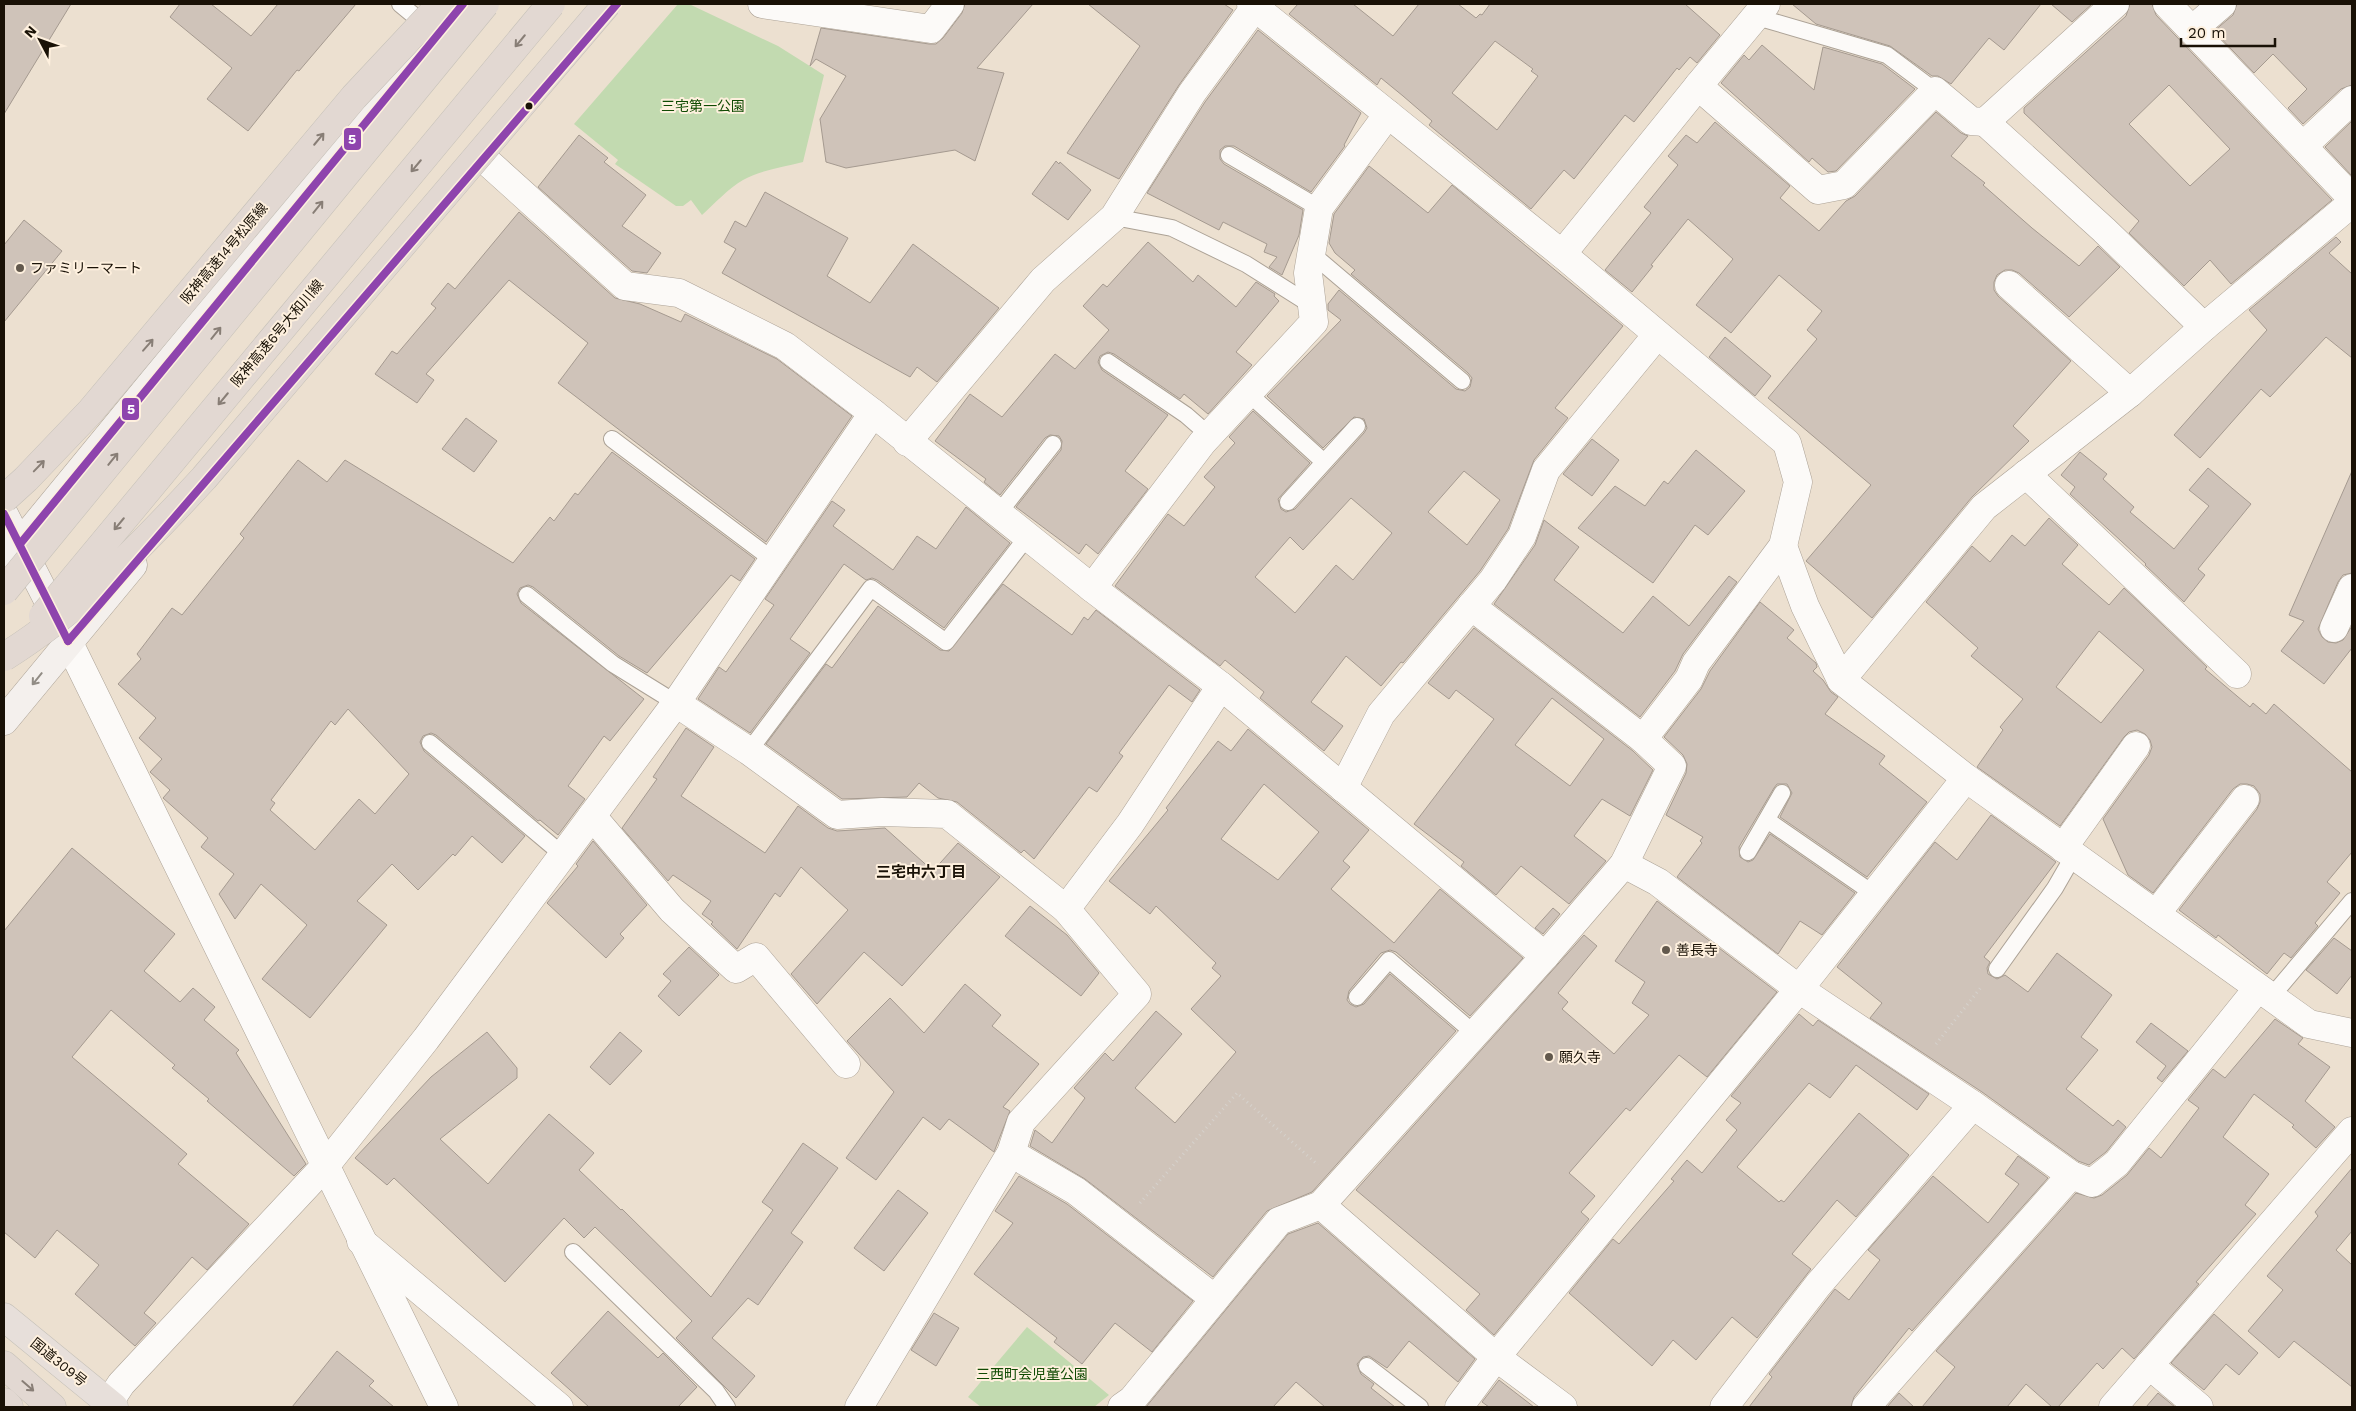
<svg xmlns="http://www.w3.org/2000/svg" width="2356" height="1411" font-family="'Work Sans','Noto Sans JP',sans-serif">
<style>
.green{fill:#c2dab0}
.building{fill:#cfc3b9;stroke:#a59a90;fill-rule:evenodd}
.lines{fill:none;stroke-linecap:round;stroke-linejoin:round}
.service-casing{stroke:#aca296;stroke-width:18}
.minor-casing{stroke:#aca296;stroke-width:29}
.tertiary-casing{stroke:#aca296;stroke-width:29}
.secondary-casing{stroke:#aca296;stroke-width:29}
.trunk-casing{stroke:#c5c0b8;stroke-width:29}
.motorway-casing{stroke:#c5c0b8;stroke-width:29}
.path{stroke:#d6d2cd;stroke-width:3;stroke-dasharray:1 4;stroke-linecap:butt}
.service{stroke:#fcfaf8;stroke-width:16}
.minor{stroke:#fcfaf8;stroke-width:28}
.tertiary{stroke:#fcfaf8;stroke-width:28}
.secondary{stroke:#f4f0ed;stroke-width:28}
.trunk{stroke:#e7dfda;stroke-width:28}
.motorway{stroke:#e2d8d2;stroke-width:28}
.motorway-bridge-casing{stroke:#c5c0b8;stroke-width:29;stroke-linecap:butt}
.motorway-bridge{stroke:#e2d8d2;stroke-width:28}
.bus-1-casing{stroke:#fef0de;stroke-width:11}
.bus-1{stroke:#8e44ad;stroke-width:8}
.oneway{stroke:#887e76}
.oneway2{stroke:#918c85}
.bus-dot{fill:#191106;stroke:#fef0de;stroke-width:2}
.poi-dot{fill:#63594d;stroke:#fef0de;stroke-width:2}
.labels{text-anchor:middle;stroke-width:4;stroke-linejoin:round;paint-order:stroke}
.park-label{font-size:14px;fill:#104b03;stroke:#fef0de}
.street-label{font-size:14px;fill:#191106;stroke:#fef0de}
.poi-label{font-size:14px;fill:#191106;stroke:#fef0de;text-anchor:start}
.neighbourhood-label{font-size:15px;font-weight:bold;fill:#191106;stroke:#fef0de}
.line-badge{stroke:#fef0de;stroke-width:2}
.badge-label{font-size:14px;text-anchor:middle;font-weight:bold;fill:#fff}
</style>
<rect width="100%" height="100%" fill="#ece0d0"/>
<g class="green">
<path d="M678,4H689L778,46L824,75L803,162C783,167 761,170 743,180C728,189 715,203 702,215L691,200L683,206H676L615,164L618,160L574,124Z"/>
<path d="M1027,1327L1109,1395L1094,1407H981L968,1397Z"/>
</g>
<g class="building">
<path d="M4,4H71L4,114Z"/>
<path d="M180,4H211L251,36L278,4H356L299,71L297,70L248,131L207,99L232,68L170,17Z"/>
<path d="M965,4H1033L977,68L1004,73L975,161L955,150L846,168L826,162L820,119L846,76L816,59L810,66L821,28L929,44H936L943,38L962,13Z"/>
<path d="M1088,4H1224L1233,10L1179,85L1119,179L1067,153L1140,46Z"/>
<path d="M1298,4H1353L1393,36L1419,4H1458L1476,18L1480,14L1482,15L1490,4H1685L1720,35L1697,63L1690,57L1679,70L1677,68L1634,122L1625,115L1574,179L1564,170L1531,209L1429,125L1432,121L1403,96L1381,78L1377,85L1289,14ZM1495,41L1533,69L1531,71L1538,76L1497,130L1452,93Z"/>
<path d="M1792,4H2041L2004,50L1989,38L1951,84L1938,76H1932L1890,46L1816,24Z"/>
<path d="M2051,4H2092L2072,22Z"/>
<path d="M2130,4H2152L2156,15L2332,200L2231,284L2210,260L2184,286L2129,233L2139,221L2024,113V108L2126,16ZM2169,85L2230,149L2190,186L2129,124Z"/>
<path d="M2237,4H2352V85L2341,89L2303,124L2288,108L2307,89L2273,54L2254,73L2214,31L2233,15Z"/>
<path d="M1258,30L1361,113L1344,145L1345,146L1311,192L1234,146H1225L1220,150V159L1224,164L1303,210L1299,235L1282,275L1269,267L1277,257L1264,252L1267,244L1223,222L1219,230L1147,193L1205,102Z"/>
<path d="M1762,45L1814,90L1823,47L1882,64L1915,89L1836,171L1828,172L1812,158L1809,162L1721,83L1744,55L1749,60Z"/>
<path d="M1936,112L1961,133L1968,136L1951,156L1985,183L1983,185L2032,228L2079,266L2098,246L2120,267L2069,317L2019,273L2012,270H2005L1997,275L1994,282V290L1998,296L2071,361L2013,426L2029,441L1972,497L1872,618L1806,561L1871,485L1768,398L1817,339L1807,330L1822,311L1779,275L1731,333L1696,305L1733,259L1688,219L1651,265L1653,266L1632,292L1605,270L1651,213L1644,207L1678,165L1668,156L1686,135L1697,143L1715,122L1790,186L1780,198L1819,231L1846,201L1855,196Z"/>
<path d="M2352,121V176L2325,147Z"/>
<path d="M579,135L608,158L604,162L646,195L622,226L661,253L647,273L632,271L538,187Z"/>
<path d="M1056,161L1059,164L1060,162L1091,190L1068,220L1032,194Z"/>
<path d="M1369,166L1428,213L1452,185L1623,326L1555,408L1568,418L1534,460L1508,529L1480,571L1403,663L1401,662L1381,686L1346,656L1311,702L1343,726L1324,751L1260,698L1264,692L1225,660L1220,666L1115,586L1168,514L1184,526L1215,487L1204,477L1235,443L1229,437L1253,411L1310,463L1278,499L1281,509L1286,512L1295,509L1364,433L1367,428L1364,419L1354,417L1323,448L1267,396L1341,320L1328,310V304L1339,290L1456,389L1465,391L1470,387L1472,378L1468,373L1351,274L1355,270L1335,253L1329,243L1334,214ZM1464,471L1500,500L1467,545L1428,512ZM1351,498L1392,533L1353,580L1336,565L1295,613L1255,577L1290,537L1303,550Z"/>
<path d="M765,192L848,238L827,276L870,303L913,244L999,308L937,382L917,367L910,377L722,273L736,249L724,242L735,221L746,227Z"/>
<path d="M519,212L615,298L640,304L681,322L685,314L777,359L852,416L766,542L558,383L588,343L509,280L426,374L434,380L417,403L375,374L392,351L397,354L436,308L431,304L448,283L455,289Z"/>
<path d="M24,220L62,251L4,322V245Z"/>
<path d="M2336,237L2341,242L2329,253L2352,274V358L2326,337L2270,397L2261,389L2200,458L2174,435L2267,330L2249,310Z"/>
<path d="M1148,242L1193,282L1198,275L1236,307L1256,282L1275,294L1274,296L1279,301L1236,352L1252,365L1208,414L1184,394L1180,399L1114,354L1108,352L1100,356L1098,362L1102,370L1168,415L1125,471L1148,489L1098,554L1086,544L1079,554L1016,507L1061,450L1062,441L1059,436L1050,435L1045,438L1000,495L984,482L986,479L935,441L970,394L1002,417L1055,354L1075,369L1109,330L1083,306L1103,284L1107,287Z"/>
<path d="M1725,337L1771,376L1755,396L1709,357Z"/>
<path d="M466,418L497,441L474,472L442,449Z"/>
<path d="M1592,439L1619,460L1592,496L1563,474Z"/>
<path d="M1696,450L1745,491L1708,535L1695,525L1653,583L1578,528L1615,486L1645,506L1664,481L1668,484Z"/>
<path d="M612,452L755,559L740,581L731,575L647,673L619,656L533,587L528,585L520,588L517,594L521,603L644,699L610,741L604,736L568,786L585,799L558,835L540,820L538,821L436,735L431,733L423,736L420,742L424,751L525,836L502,863L472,836L455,856L453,854L418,890L392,864L357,901L387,925L310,1018L262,979L307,925L261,884L235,919L219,894L234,874L201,847L208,838L163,798L170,790L150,772L162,759L139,738L156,718L118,684L141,659L137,654L172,608L182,615L244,538L240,534L298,460L327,482L345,460L513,563L550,517L554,521L575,493L578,495ZM348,709L409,774L375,814L359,799L315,850L270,810L275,803L271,800L331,721L335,725Z"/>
<path d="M2080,452L2107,474L2103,479L2134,507L2130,512L2174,549L2209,506L2189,490L2208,468L2251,504L2198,569L2205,575L2184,602L2145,565L2146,564L2070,494L2075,487L2061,475Z"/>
<path d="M2352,471V573L2343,575L2338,582L2318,629L2322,637L2328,642L2336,643L2343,640L2352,626V648L2324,684L2281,651L2304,621L2289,615Z"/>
<path d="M832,501L845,510L833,526L893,570L917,536L936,549L966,507L1010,543L944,628L877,580L872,578L866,580L844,564L790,639L810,653L750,733L698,699L719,667L726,672L774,605L765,599Z"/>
<path d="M2049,518L2078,545L2062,564L2109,605L2124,588L2207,667L2205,669L2250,707L2253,703L2266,714L2274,704L2352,772V852L2327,882L2340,893L2315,923L2318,926L2291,958L2284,953L2267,974L2218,935L2216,938L2179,910L2257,809L2260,802V794L2254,786L2247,784H2240L2233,789L2153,893L2128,875L2103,819L2149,755L2152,747L2150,740L2145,734L2137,730L2129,732L2124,737L2060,826L1977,767L2003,730L2000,727L2023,699L1971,656L1978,648L1926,602L1972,546L1990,562L2012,535L2025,546ZM2099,631L2144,670L2101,723L2056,687Z"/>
<path d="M1544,520L1579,547L1554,580L1623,633L1653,596L1689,626L1729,576L1737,582L1683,654L1675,671L1640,717L1494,604L1535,545Z"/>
<path d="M1003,584L1072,635L1084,617L1088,620L1096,610L1200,690L1192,702L1169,685L1119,753L1123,756L1097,792L1089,787L1034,859L1024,850L1021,853L957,802L938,798L919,783L907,797L842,799L766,744L826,664L832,668L878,606L940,650L949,651Z"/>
<path d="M1760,602L1794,630L1787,638L1816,663L1817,667L1813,671L1823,680L1831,692L1838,697L1825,714L1885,756L1879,764L1927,802L1867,877L1780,817L1792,793L1787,784H1777L1774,788L1739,847L1740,857L1748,862L1753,860L1770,834L1855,893L1822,935L1800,921L1778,954L1677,877L1702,843L1700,841L1703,837L1666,815L1686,773L1687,764L1683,755L1664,737L1701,689L1710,671Z"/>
<path d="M1474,628L1633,751L1653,770L1630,816L1602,799L1574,836L1606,861L1569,904L1521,866L1496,895L1461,866L1464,862L1414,824L1494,719L1456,690L1449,699L1428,683ZM1552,698L1604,739L1570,786L1515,745Z"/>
<path d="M686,728L714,747L681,796L765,853L798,806L828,828L837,831L885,828L933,871L958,843L1000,877L902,986L864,952L817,1004L791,974L848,910L801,867L780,897L775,893L737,949L711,924L713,922L702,914L711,901L673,875L668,881L622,828L657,779L653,777Z"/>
<path d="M1248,729L1369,830L1343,861L1350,867L1331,889L1394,943L1440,889L1523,958L1470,1016L1396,952L1390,950L1381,953L1349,991L1347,1000L1350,1004L1356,1007L1364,1004L1390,974L1456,1031L1312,1192L1267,1211L1213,1277L1085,1179L1030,1146L1035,1130L1052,1143L1085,1098L1074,1088L1105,1053L1113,1061L1156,1011L1182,1034L1135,1088L1175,1123L1236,1052L1191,1009L1221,976L1212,968L1216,963L1156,906L1150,914L1109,881L1168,810L1166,808L1218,741L1231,751ZM1264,784L1319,832L1278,880L1221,839Z"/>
<path d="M1991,815L2056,862L1984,957L1990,962L1987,968L1988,974L1997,979L2005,975L2028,992L2057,953L2112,995L2081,1037L2098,1050L2066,1089L2113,1126L2118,1120L2126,1127L2106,1152L2089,1165L2078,1161L1982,1092L1870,1018L1882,1003L1837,967L1935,842L1957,860Z"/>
<path d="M593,841L647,905L620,934L624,938L606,958L547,903L578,866L576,864Z"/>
<path d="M72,848L175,934L144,971L180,1002L193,988L215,1007L204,1020L239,1050L236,1053L306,1164L294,1176L207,1101L209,1099L172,1068L175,1065L111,1010L72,1057L187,1154L178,1164L249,1224L207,1270L192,1257L144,1313L156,1323L135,1346L75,1294L99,1265L57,1230L35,1258L4,1232V931Z"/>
<path d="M1657,901L1777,992L1707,1077L1679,1055L1630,1111L1626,1108L1569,1173L1595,1196L1581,1212L1589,1219L1494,1335L1466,1310L1480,1294L1356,1190L1584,935L1597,946L1558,993L1568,1002L1562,1009L1614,1054L1649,1015L1632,1003L1645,982L1615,961Z"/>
<path d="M1030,906L1067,935L1099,973L1081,996L1005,936Z"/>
<path d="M1553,908L1560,914L1543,934L1535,928Z"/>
<path d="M2334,938L2352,951V975L2337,994L2306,970Z"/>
<path d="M689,947L719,975L679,1016L658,996L671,981L663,974Z"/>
<path d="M965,984L1001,1015L992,1026L1039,1064L1003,1107L1010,1111L994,1152L949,1119L940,1130L923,1117L876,1180L846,1158L894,1092L847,1041L890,998L924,1033Z"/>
<path d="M1799,1014L1813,1026L1818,1020L1929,1094L1917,1110L1856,1065L1830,1098L1809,1083L1737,1167L1779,1202L1781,1200L1784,1202L1859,1113L1909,1155L1856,1217L1837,1200L1792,1254L1811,1269L1757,1338L1732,1317L1696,1360L1673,1340L1652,1366L1569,1293L1613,1239L1619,1244L1674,1181L1671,1179L1687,1160L1702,1173L1737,1130L1726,1120L1741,1103L1731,1096Z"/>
<path d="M2275,1019L2303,1038L2298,1044L2330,1067L2305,1101L2335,1127L2316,1148L2292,1127L2294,1125L2254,1094L2223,1137L2269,1174L2245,1205L2256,1214L2196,1282L2199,1284L2134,1359L2122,1348L2103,1369L2097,1363L2058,1407H2052L2026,1384L2007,1407H1922L1955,1367L1936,1351L2076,1193L2094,1198L2102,1195L2127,1175L2149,1148L2161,1158L2199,1108L2188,1100L2213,1069L2225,1078Z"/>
<path d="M2151,1023L2188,1051L2162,1082L2157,1078L2166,1066L2136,1042Z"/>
<path d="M487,1032L517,1068V1078L440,1139L488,1184L549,1114L594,1153L579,1170L621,1210L622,1209L711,1297L773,1210L762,1202L803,1143L838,1168L791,1233L803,1242L758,1305L748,1298L712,1338L755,1376L736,1398L676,1338L692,1321L595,1227L584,1238L564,1218L505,1282L394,1178L387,1185L355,1158L431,1077Z"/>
<path d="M620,1032L642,1051L610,1085L590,1067Z"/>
<path d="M2018,1156L2048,1178L1912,1331L1909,1328L1854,1397L1851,1407H1749L1772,1377L1769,1374L1835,1289L1849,1300L1880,1260L1868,1250L1933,1176L1988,1223L2019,1184L2005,1174Z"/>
<path d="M2352,1168V1231L2336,1250L2352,1265V1387L2294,1341L2279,1358L2248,1331L2283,1290L2267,1276L2318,1216L2315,1212Z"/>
<path d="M1019,1176L1067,1204L1193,1301L1152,1352L1115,1323L1082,1364L1054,1342L1057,1338L974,1274L1013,1223L995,1211Z"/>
<path d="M898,1190L928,1213L884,1271L854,1248Z"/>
<path d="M1318,1223L1475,1359L1458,1382L1409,1341L1387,1368L1369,1356L1363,1357L1357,1364L1361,1374L1374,1384L1371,1388L1395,1407H1325L1296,1382L1273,1407H1146L1288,1234Z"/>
<path d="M608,1311L658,1358L663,1353L697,1387L678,1407H589L551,1373Z"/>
<path d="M934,1313L959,1328L936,1366L911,1350Z"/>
<path d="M2214,1314L2258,1353L2239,1375L2226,1364L2204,1390L2171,1363Z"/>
<path d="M337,1351L374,1381L369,1386L394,1407H292Z"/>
<path d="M1499,1380L1534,1407H1489L1482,1402Z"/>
<path d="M1899,1393L1914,1407H1887Z"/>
<path d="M2158,1393L2175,1407H2146Z"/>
</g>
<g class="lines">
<defs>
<g id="service">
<path d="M400,4L429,28"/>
<path d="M1757,17L1887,55L1935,91"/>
<path d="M1229,155L1319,208"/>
<path d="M1114,217L1172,228L1246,264L1311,305"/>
<path d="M1312,254L1462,381"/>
<path d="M1108,362L1186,415L1209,435"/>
<path d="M1248,393L1324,462"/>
<path d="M612,439L773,560"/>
<path d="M1288,502L1357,426"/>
<path d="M998,514L1053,444"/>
<path d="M527,595L613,664L676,703"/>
<path d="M430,743L563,855"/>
<path d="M749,751L871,588L946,642L1027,537"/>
<path d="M1767,820L1874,894"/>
<path d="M1748,852L1782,793"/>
<path d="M1997,969L2055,888L2074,855"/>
<path d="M1357,997L1389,960L1475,1034"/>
<path d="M2271,997L2352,901"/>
<path d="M573,1252L716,1391L727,1407"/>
<path d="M1367,1366L1420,1407"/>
</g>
<g id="minor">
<path d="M762,4L931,29L950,4"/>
<path d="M2167,4L2352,198"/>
<path d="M2192,30L2222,4"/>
<path d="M1698,86L1766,4"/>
<path d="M1985,122L2104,230L2204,327"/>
<path d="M2303,146L2352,100"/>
<path d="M483,158L625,286L679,293L785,346L873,413L1092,588L1221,686L1545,956"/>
<path d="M1562,254L1698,86L1818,190L1844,185L1935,91L1971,121L1985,122L2115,4"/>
<path d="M2009,285L2130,393"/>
<path d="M907,442L1043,280L1114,217L1192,93L1255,7"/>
<path d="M2026,474L2237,674"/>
<path d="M1783,546L1805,606L1841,680L1966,778L2309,1024L2352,1033"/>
<path d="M1092,588L1202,443L1314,322L1308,273L1319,208L1388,114"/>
<path d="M1471,606L1643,739"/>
<path d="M2334,628L2352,588"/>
<path d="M1841,680L1984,507L2130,393L2204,327L2352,203"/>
<path d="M676,703L749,751L837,815L882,812L947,814L1066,909L1137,994L1021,1122L1011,1153L859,1407"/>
<path d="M1343,788L1381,714L1493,580L1522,536L1546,470L1657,335"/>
<path d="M592,816L672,910L736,969L756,957L846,1064"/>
<path d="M2063,848L2136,746"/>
<path d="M1624,864L1658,882L1799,989L1973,1105L2071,1175L2092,1183L2117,1163L2258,988"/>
<path d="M1066,909L1130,824L1221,686"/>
<path d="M2156,914L2245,799"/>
<path d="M1011,1153L1076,1191L1215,1299"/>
<path d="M1321,1205L1496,1357L1563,1407"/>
<path d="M361,1241L559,1407"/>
<path d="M2149,1365L2199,1407"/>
<path d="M106,1407L121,1384L326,1165L426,1039L676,703L873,413"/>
<path d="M1122,1407L1132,1400L1279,1221L1321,1205L1545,956L1624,864L1672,766L1643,739L1689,679L1696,663L1783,546L1798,482L1787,443L1562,254L1251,4"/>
<path d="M1459,1407L1496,1357L1799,989L1966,778"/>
<path d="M1724,1407L1818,1285L1973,1105"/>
<path d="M1866,1407L2071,1175"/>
<path d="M2113,1407L2352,1131"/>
</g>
<path id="tertiary" d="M68,641L444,1407"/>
<g id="secondary">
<path d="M4,514L61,626"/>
<path d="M4,563L463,4"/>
<path d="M4,721L133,565"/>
</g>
<path id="trunk" d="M4,1317L114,1407"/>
<g id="motorway">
<path d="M4,1365L52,1407"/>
<path d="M4,1402L9,1407"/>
</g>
</defs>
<use href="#service" class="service-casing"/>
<use href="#minor" class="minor-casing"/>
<use href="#tertiary" class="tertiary-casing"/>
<use href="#secondary" class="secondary-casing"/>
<use href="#trunk" class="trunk-casing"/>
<use href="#motorway" class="motorway-casing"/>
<g class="path">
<path d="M1936,1044L1982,986"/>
<path d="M1140,1203L1237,1093L1318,1165"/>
</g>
<use href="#service" class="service"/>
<use href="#minor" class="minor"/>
<use href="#tertiary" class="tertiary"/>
<use href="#secondary" class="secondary"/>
<use href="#trunk" class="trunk"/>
<use href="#motorway" class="motorway"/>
<defs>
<g id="motorway-bridge">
<path d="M4,499L26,479L90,412L354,97L441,4"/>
<path d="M4,591L485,4"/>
<path d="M43,616L551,4"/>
<path d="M4,657C81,609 143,544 204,478L607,4"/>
</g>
</defs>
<use href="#motorway-bridge" class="motorway-bridge-casing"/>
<use href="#motorway-bridge" class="motorway-bridge"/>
<defs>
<g id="bus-1">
<path d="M4,514L68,641"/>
<path d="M20,544L463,4"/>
<path d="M68,641L617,4"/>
</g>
</defs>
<use href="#bus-1" class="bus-1-casing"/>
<use href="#bus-1" class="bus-1"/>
</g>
<defs><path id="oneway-shaft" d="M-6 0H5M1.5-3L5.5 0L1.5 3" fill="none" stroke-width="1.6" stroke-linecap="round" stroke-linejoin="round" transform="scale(1.25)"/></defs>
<g class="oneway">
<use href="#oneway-shaft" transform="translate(520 41) rotate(130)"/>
<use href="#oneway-shaft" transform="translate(319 139) rotate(-50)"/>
<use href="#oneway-shaft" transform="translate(416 166) rotate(130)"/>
<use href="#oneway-shaft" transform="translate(318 207) rotate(-51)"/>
<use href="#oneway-shaft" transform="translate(216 333) rotate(-51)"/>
<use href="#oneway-shaft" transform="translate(148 345) rotate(-49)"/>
<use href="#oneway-shaft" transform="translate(223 399) rotate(130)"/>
<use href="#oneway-shaft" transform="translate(113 459) rotate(-51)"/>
<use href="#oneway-shaft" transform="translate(39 466) rotate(-46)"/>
<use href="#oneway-shaft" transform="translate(119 524) rotate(130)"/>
<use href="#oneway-shaft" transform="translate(28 1386) rotate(41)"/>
</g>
<use class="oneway2" href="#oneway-shaft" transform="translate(37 679) rotate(129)"/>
<circle class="bus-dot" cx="529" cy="106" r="4.5"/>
<g class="poi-dot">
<circle cx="20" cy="268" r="5"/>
<circle cx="1666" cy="950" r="5"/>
<circle cx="1549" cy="1057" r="5"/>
</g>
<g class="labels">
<g class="park-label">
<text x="703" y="111">三宅第一公園</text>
<text x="1032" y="1379">三西町会児童公園</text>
</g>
<g class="street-label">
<text transform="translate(224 253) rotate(-50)" y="5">阪神高速14号松原線</text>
<text transform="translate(277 333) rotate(-50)" y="5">阪神高速6号大和川線</text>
<text transform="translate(59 1362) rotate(39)" y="5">国道309号</text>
</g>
<g class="poi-label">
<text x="30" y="273">ファミリーマート</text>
<text x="1676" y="955">善長寺</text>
<text x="1559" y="1062">願久寺</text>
</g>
<g class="neighbourhood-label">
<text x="921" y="877">三宅中六丁目</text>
</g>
</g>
<g class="line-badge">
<rect x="343" y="127" width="19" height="24" rx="5" fill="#8e44ad"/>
<rect x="121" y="397" width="19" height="24" rx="5" fill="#8e44ad"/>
</g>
<g class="badge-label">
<text x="352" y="144">5</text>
<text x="131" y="414">5</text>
</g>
<rect width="2356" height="1411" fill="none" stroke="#191106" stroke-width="10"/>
<g transform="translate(40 40) rotate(311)" stroke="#fef0de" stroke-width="4" paint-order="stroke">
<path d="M0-4L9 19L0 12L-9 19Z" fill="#191106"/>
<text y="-8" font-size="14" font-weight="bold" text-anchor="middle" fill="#191106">N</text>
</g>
<path d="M2181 38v8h94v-8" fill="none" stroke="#191106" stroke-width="2.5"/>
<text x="2188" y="38" font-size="15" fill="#191106" stroke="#fef0de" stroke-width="4" paint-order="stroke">20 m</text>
</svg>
